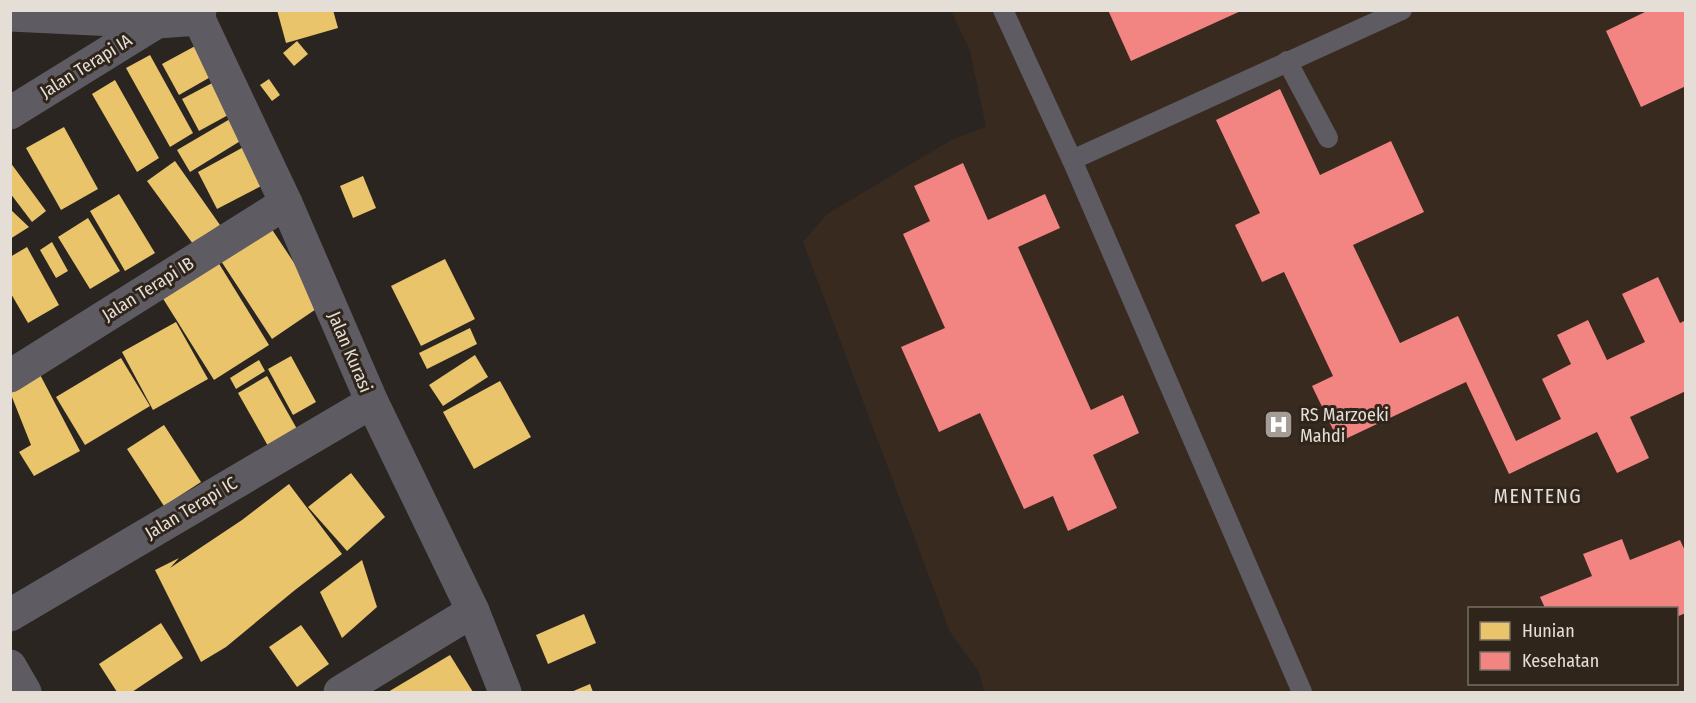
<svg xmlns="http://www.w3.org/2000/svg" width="1696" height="703" font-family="'Fira Sans Condensed',sans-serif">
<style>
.medical{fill:#392a20;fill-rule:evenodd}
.homes{fill:#e9c46a}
.health{fill:#f28482}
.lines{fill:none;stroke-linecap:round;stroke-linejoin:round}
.lane{stroke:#5e5b63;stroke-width:20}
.street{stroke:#5e5b63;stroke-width:33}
.labels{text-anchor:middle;stroke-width:6;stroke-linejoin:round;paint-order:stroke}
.street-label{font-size:18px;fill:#e5ded7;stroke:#2f251b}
.poi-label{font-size:18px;fill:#e5ded7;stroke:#2f251b;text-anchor:start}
.neighbourhood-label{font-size:20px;letter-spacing:1.5px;fill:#e5ded7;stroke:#2f251b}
</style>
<rect width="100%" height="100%" fill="#2a2520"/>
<path class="medical" d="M951,11H1685V692H984L979,672L950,632L803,242L827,214L953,139L986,127L970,51ZM1470,608H1676V684H1470Z"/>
<g class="homes">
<path d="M277,10H333L338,28L286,43Z"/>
<path d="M297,41L308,54L294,66L283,53Z"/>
<path d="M197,45L214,75L179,95L162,64Z"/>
<path d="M150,55L193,133L170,147L126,68Z"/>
<path d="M269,79L280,95L272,101L260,85Z"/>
<path d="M115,80L159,158L137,172L92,94Z"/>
<path d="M214,82L230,114L199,131L182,99Z"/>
<path d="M230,119L242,140L190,172L177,150Z"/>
<path d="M64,127L98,189L61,210L26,148Z"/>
<path d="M249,144L269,182L217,209L198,172Z"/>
<path d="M175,161L220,225L193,244L147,181Z"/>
<path d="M10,162L46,211L32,222L10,193Z"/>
<path d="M363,176L376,208L353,218L340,186Z"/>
<path d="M119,194L155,253L125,271L90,211Z"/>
<path d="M10,209L29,227L10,239Z"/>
<path d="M88,218L120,271L90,289L58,237Z"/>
<path d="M271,228L322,305L272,339L221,261Z"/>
<path d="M52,242L68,271L56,278L40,250Z"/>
<path d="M27,247L59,305L28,323L10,292V257Z"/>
<path d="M445,259L475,319L421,346L391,286Z"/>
<path d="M218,262L269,345L214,380L162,297Z"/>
<path d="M176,322L208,379L153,410L122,352Z"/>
<path d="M470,328L477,344L427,369L419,353Z"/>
<path d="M475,355L488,377L443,406L429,385Z"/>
<path d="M291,356L316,402L293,415L268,369Z"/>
<path d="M121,358L150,406L85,445L56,397Z"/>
<path d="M259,360L265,371L236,389L230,378Z"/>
<path d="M36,367L80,451L34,476L19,452L31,445L10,392Z"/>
<path d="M267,376L301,436L272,453L238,393Z"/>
<path d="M500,381L531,437L474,469L443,412Z"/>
<path d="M164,425L201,482L164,506L127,449Z"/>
<path d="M351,473L385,517L347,551L308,507Z"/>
<path d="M289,484L342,554L295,590L226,647L201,662L155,570L179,558L170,568L242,520Z"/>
<path d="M362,560L377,607L342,638L320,592Z"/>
<path d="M584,614L596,643L548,664L536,635Z"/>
<path d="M161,623L183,658L132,692H117L99,664Z"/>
<path d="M301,625L329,664L297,687L269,647Z"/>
<path d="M450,655L473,692H388Z"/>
<path d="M590,684L593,692H571Z"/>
</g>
<g class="health">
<path d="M1108,10H1243L1131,61Z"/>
<path d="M1649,10H1686V86L1641,107L1606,31Z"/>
<path d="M1280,89L1320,175L1391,141L1424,212L1353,245L1400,343L1458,316L1516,441L1561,419L1542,379L1571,364L1557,335L1588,320L1607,360L1645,342L1622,294L1658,277L1680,323L1686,320V391L1630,417L1649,458L1617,473L1597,432L1509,474L1466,382L1339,442L1312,386L1333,376L1284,272L1262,282L1235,225L1260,213L1216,120Z"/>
<path d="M963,163L988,220L1045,194L1060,228L1018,247L1091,410L1123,395L1139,433L1093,455L1117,508L1068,531L1053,496L1024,509L980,413L939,432L901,347L945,328L903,234L930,221L914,186Z"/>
<path d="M1622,539L1630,560L1680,540L1686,553V613L1676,617V608H1545L1540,597L1592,576L1583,554Z"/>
</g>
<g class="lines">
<g class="lane">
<path d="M1003,10L1072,160L1302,692"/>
<path d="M1287,61L1328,138"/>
<path d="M1072,160L1402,10"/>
</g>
<g class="street">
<path d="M200,10L199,19L286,203L372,402L473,611L505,692"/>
<path d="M10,15L157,22"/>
<path d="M10,113L157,22L199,19"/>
<path d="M10,376L286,203"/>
<path d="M10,615L372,402"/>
<path d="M10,666L25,692"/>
<path d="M340,692L473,611"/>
</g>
</g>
<defs>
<symbol id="hospital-square" viewBox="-11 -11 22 22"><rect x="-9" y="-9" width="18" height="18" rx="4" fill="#a49d97" stroke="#2f251b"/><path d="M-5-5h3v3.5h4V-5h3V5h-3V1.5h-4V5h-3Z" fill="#fff"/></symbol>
</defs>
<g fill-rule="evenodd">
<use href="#hospital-square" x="1262" y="408" width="33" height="33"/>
</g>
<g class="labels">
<g class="street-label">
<text transform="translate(86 66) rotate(-32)" y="6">Jalan Terapi IA</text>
<text transform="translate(148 289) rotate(-32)" y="6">Jalan Terapi IB</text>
<text transform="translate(350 352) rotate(67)" y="6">Jalan Kurasi</text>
<text transform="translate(191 508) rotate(-31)" y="6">Jalan Terapi IC</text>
</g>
<g class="poi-label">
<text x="1300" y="421">RS Marzoeki<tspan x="1300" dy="21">Mahdi</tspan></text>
</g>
<g class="neighbourhood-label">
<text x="1538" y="503">MENTENG</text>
</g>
</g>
<rect width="1696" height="703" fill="none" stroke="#e5ded7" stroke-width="24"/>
<rect x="1468" y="607" width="210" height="78" fill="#2f251b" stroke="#786f66" stroke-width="1.5"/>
<rect x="1480" y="622" width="30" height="18" fill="#e9c46a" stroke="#786f66" stroke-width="1.5"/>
<text x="1522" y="637" font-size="18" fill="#e5ded7">Hunian</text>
<rect x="1480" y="652" width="30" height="18" fill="#f28482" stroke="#786f66" stroke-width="1.5"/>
<text x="1522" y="667" font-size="18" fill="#e5ded7">Kesehatan</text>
</svg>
